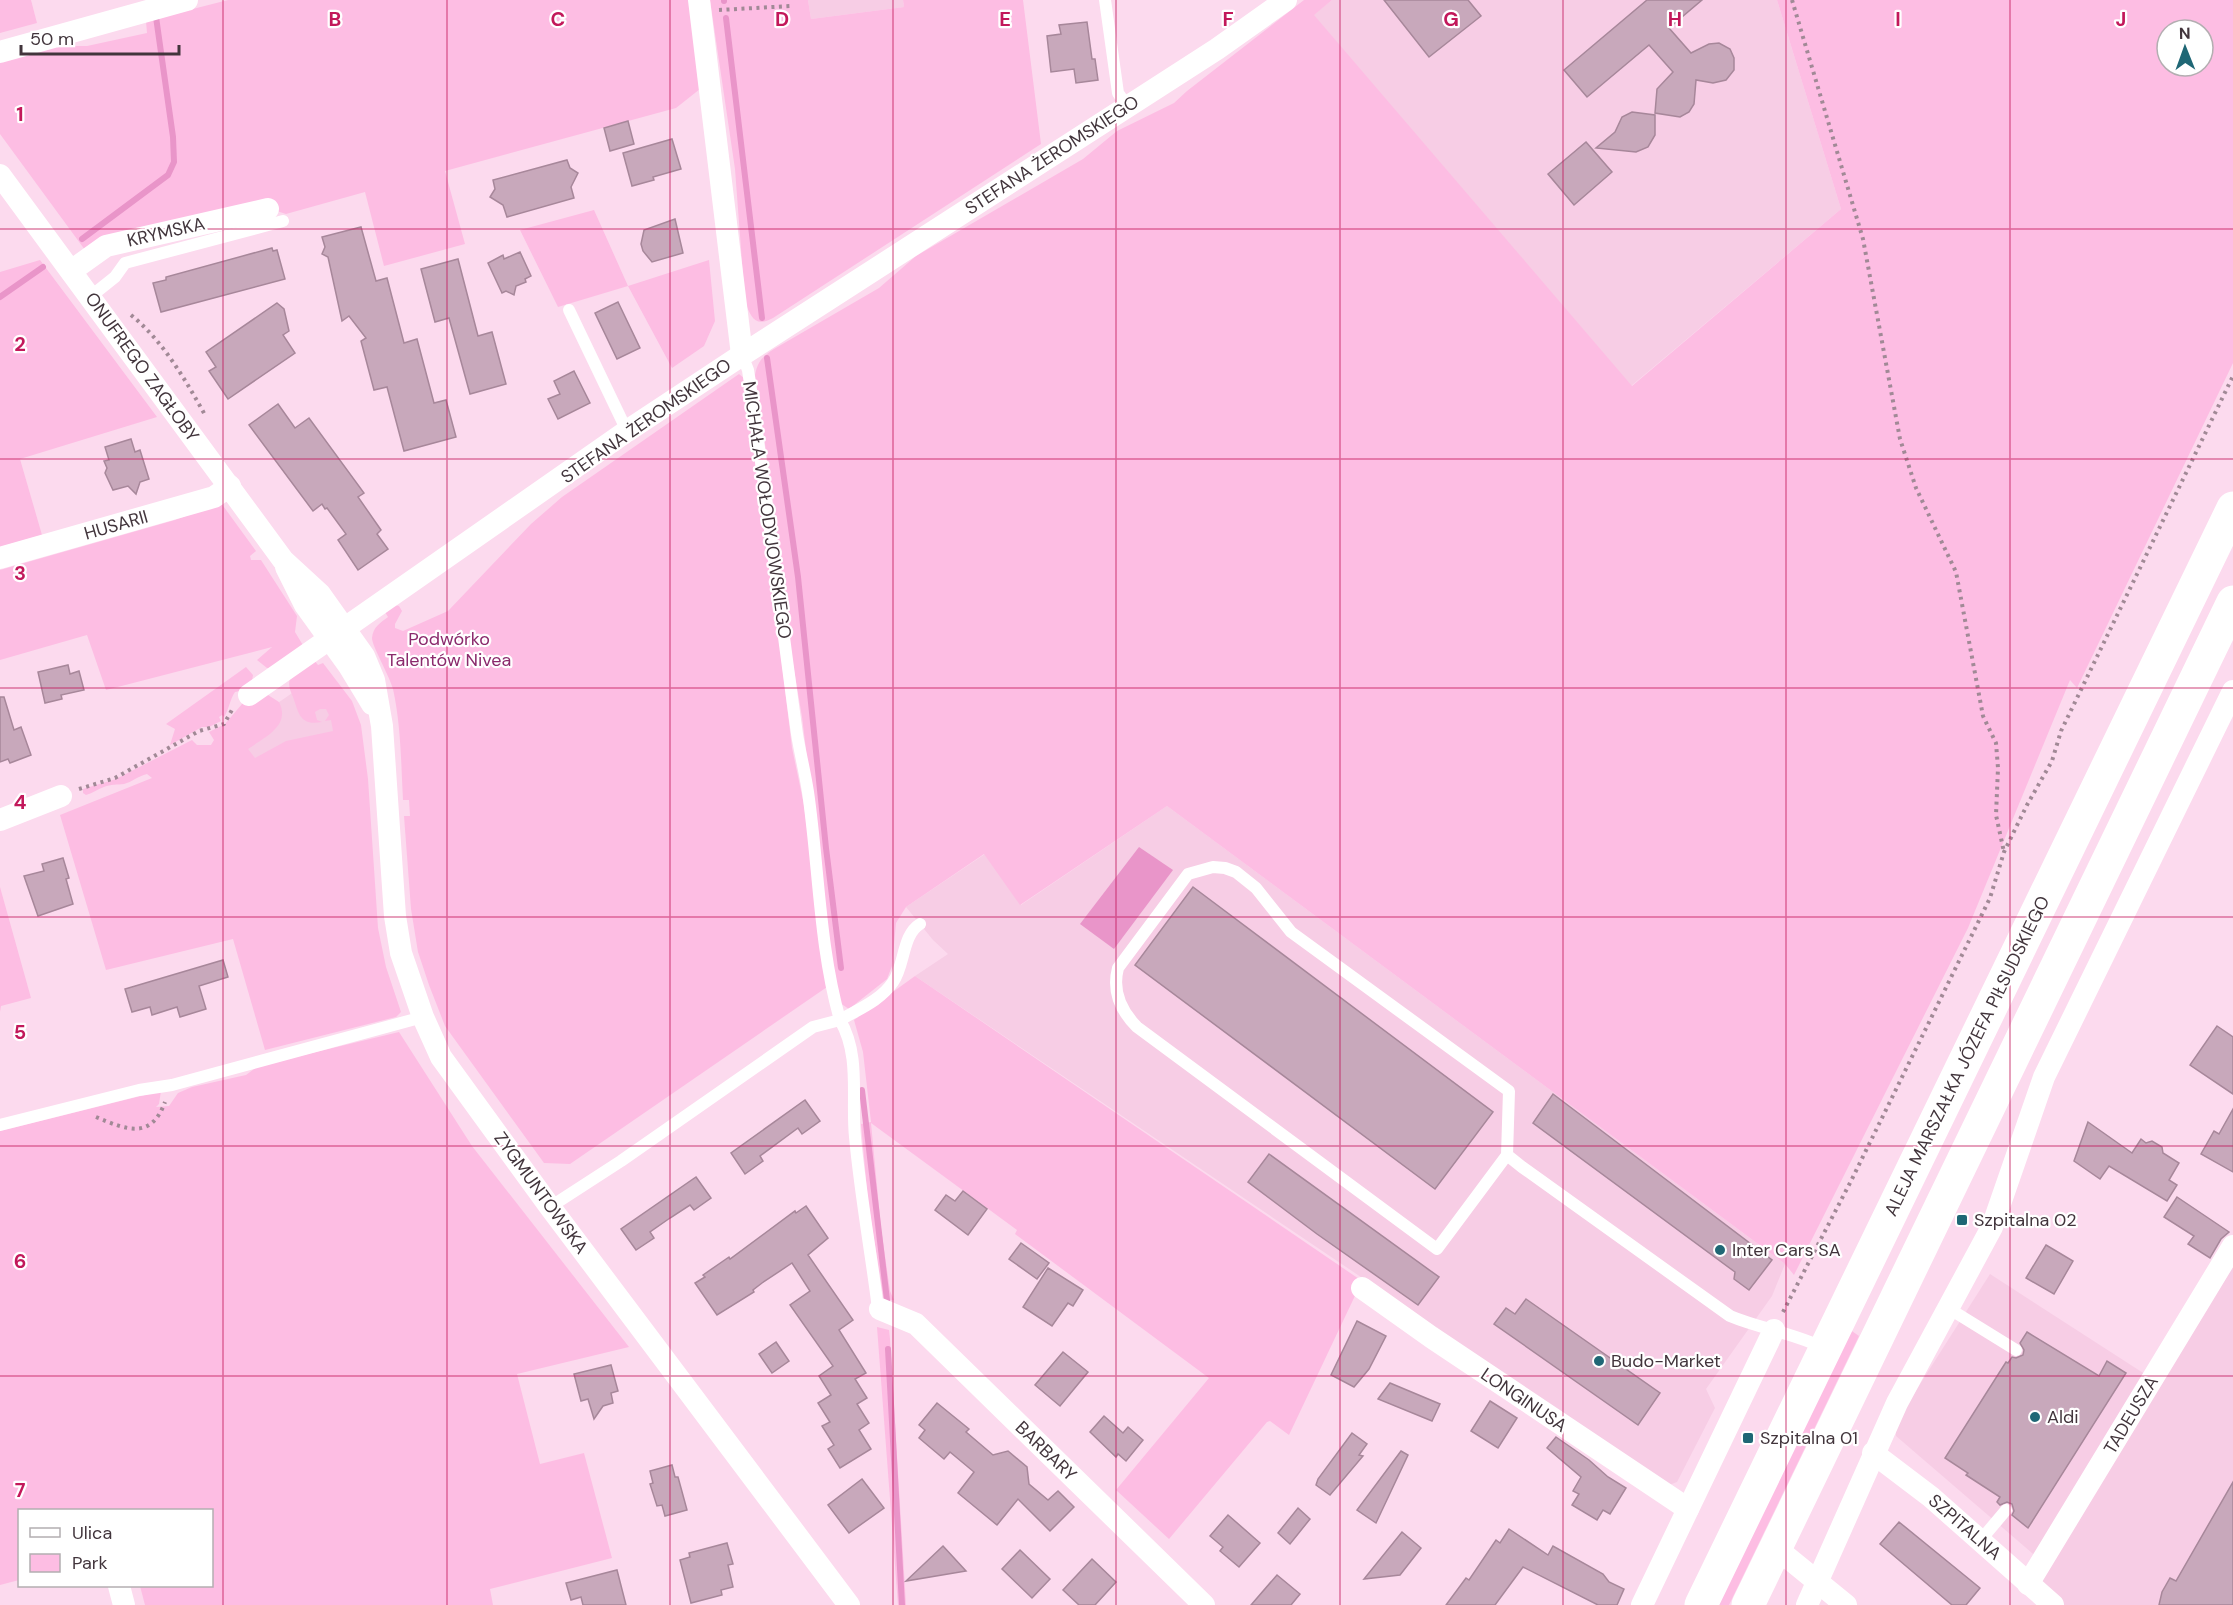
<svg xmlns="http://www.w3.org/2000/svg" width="2233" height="1605" font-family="'DM Sans',sans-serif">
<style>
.built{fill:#f7cde5}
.green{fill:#fdbde3;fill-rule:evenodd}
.water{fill:#e995c9}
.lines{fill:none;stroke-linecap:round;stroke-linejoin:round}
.stream{stroke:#e995c9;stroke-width:6}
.building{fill:#c8a8bb;stroke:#a7879a;stroke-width:1.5}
.path{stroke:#a18996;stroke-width:4;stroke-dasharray:3 4.5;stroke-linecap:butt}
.lane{stroke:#fff;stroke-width:12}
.street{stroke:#fff;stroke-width:22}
.secondary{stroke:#fff;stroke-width:33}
.grid{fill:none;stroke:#c2185b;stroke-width:1.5;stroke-opacity:0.55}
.poi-dot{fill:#1f6775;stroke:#fff;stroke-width:2}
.labels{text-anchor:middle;stroke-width:4.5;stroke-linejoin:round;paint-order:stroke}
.street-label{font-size:18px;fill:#42353c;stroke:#fff}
.park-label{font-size:18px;fill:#8b2a6d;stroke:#fff}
.poi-label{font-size:18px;fill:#42353c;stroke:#fff;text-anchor:start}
.grid-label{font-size:20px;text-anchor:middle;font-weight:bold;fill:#c2185b;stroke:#fff;stroke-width:4.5;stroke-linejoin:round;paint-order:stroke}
</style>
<rect width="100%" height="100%" fill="#fcdaee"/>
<g class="built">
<path d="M808,0H903L904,7L811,19Z"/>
<path d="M1332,0H1777L1841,209L1631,386L1313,15Z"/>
<path d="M321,673L365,778L259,776L230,736Z"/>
<path d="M1167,806L1785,1264L1772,1296L1706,1389L1715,1408L1677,1482L1669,1485L915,976L948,954L933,940L906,907L985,854L1021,905Z"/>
<path d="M2233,1257V1605H2053L2028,1584Z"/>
<path d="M1990,1274L2151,1378L2039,1559L1896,1436V1422Z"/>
</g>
<g class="green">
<path d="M0,0H31L37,23L0,33Z"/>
<path d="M228,0H690L700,89L676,108L445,171L465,244L384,266L365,192L286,214L252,203L85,250L0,134V61L70,42L74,46H87L147,33L146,21Z"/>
<path d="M710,0H808L811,19L904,7L903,0H1023L1041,144L773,318C755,328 751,317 745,302L735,169Z"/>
<path d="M1304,0H1332L1314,15L1632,386L1841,209L1777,0H2233V363L2077,688L2070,680L1968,928L1794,1275L1785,1264L1167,806L1020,905L984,854L906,907L896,923L892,966L887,979L849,1009L840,1003L833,970L802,717L788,634L772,492L755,375C758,361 762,357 774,349L879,288L916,256L1083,159L1117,131L1174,103L1187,91ZM2167,30H2203V66H2167Z"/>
<path d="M594,210L628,286L709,260L715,321L704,346L672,368L628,286L558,307L520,230Z"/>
<path d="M40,260L157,417L20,459L42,535L0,547V272Z"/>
<path d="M739,374L745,379L763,504L792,748L804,805L827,987L570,1164L544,1163L445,1026L429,985L418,952L411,909L404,816H410L409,800H403C401,763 401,725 393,689C390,677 372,646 372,638C373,627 380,623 388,617L385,612L395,605L399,606L402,611L395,624V628L403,631L448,611L531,524L562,497Z"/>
<path d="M221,503L256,551L250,556L251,560H261L297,616L295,632L304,647L273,668H267L257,660L272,647L106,690L87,635L0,660V570L175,520Z"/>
<path d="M314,660L318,665L323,663L352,701L361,725L368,779L378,928L386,967L401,1012L396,1017L265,1050L233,939L106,970L60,815L152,778L147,774C138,776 132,782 124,784C117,785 111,784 104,787C98,789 93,793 86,795L83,793V789L116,779L192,740L197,745H211L214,740L209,732L225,724L242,704L240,691L235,692C230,699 229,709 224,717L222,715L219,717L221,721L209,727H202L170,745L175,729L166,724L246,667L253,675L252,681L268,695L279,702C291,726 265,737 248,749L255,758L286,741L333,731L331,720L325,721L329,715L326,709H320L315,712L317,720L322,722C300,726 299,714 293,697C290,690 288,686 290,678Z"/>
<path d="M0,887L31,998L1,1006L0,1012Z"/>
<path d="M915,976L1362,1281L1289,1435L1270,1421L1267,1422L1169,1539L1116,1490L1209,1378L1015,1234L1017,1230L871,1123L881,1228L890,1291L894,1300L884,1301L868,1201L861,1124L871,1122L863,1052L854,1020Z"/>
<path d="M399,1032L472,1146L629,1347L517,1374L540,1464L584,1453L612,1558L490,1589L493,1605H145L140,1586H212V1510H20L19,1580L0,1585V1131L161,1091L159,1104L156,1107L169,1106L178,1093L192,1087L246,1075L258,1066Z"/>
<path d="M877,1327L889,1330L890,1339L906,1605H898Z"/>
<path d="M1849,1329L1859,1336L1729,1605H1716Z"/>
</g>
<path class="water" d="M1139,847L1173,870L1114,949L1080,924Z"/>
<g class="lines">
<g class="stream">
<path d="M724,0V1"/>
<path d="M726,18L762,318"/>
<path d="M82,239L168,175L174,162L173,137L156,17"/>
<path d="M0,297L43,267"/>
<path d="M767,358L798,577L826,848L841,968"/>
<path d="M862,1090L887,1300"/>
<path d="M888,1349L902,1605"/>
</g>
</g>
<g class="building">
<path d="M1384,0H1468L1481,16L1429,57Z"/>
<path d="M1647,0H1702L1669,28L1691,53L1709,44L1719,43L1730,49L1734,58V70L1726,80L1713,83L1696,80L1694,104L1689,112L1680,117L1655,113L1657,89L1673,72L1649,45L1587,97L1564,70Z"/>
<path d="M1087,22L1092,59H1095L1098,80L1076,83L1074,69L1051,72L1047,36L1061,34L1059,25Z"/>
<path d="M1632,112L1655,115V135L1648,147L1636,152L1596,148L1615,132L1622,117Z"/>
<path d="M628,121L634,144L610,151L604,128Z"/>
<path d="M672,139L681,169L653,177L654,180L632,186L623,153Z"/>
<path d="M1586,142L1612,172L1574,205L1548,174Z"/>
<path d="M567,160L570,168L578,173L571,187L574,198L507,217L503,205L490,197L495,189L493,180Z"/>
<path d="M675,219L683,253L652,262L643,251L641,244L644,230Z"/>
<path d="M361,227L376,281L387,278L404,343L417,339L434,403L446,400L456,437L404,451L387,387L374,390L361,341L366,338L349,316L342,321L328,257L322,254L325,247L322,237Z"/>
<path d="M272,248L273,251L277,250L285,279L161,312L153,283L166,280V277Z"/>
<path d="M520,252L531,276L525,279L526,282L516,286L514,295L506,291L502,293L488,263L503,255L504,259Z"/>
<path d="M458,259L478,336L492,332L506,384L470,394L449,318L435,322L421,269Z"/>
<path d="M618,302L640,348L617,359L595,313Z"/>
<path d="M277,303L284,309L289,331L283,335L295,353L228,399L209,371L216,367L206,352Z"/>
<path d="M574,371L590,403L558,419L548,399L560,394L554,381Z"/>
<path d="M278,404L295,428L309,418L364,493L358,497L381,530L377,534L388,549L358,570L338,540L346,534L327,508L325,509L322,504L313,511L249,425Z"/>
<path d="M131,439L135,452L140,450L149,479L140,482L136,494L128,486L113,490L105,473L107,468L104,461L109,460L105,447Z"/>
<path d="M68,665L70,674L79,671L84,690L61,695L62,699L45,703L38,672Z"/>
<path d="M0,697H4L14,730L21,727L31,755L10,763L8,759L0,762Z"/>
<path d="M63,858L69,878L66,879L73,904L38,916L24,876L44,871L42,864Z"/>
<path d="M1193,887L1493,1112L1435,1189L1135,965Z"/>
<path d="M223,960L228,977L199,986L206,1009L180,1017L177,1007L152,1015L150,1007L132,1012L125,989Z"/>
<path d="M2217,1026L2233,1037V1094L2190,1065Z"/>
<path d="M1553,1094L1772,1260L1749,1290L1734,1279L1735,1272L1533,1123Z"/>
<path d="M805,1100L820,1121L802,1134L798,1128L760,1156L763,1161L745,1174L731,1153Z"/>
<path d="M2233,1109V1172L2201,1154L2214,1131L2219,1134Z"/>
<path d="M2088,1122L2132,1153L2141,1139L2146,1143L2152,1141L2162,1147L2163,1153L2179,1163L2169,1180L2177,1185L2167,1201L2109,1166L2100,1179L2074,1161Z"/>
<path d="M1269,1154L1439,1277L1418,1305L1317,1234L1248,1182Z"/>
<path d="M696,1177L711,1198L694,1210L690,1205L670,1218L650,1232L654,1238L636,1250L621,1229Z"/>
<path d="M963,1191L987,1209L968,1235L935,1210L946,1195L955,1201Z"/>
<path d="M2177,1197L2229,1232L2221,1239L2210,1258L2188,1244L2194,1236L2164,1217Z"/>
<path d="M806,1206L828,1238L808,1255L853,1320L839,1330L866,1373L855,1379L867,1398L857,1404L869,1423L859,1430L871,1449L840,1468L828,1449L834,1445L822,1426L830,1422L818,1403L831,1395L819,1376L833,1366L790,1305L810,1291L792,1263L762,1283L753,1290L754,1292L717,1315L695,1283L705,1277L703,1275L729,1257L730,1259L795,1211L796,1213Z"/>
<path d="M1021,1243L1049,1263L1037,1279L1009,1259Z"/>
<path d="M2046,1245L2073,1261L2054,1294L2026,1278Z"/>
<path d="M1048,1268L1083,1290L1073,1306L1068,1303L1052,1326L1023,1307Z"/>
<path d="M1526,1299L1660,1393L1638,1425L1494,1324L1506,1308L1515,1314Z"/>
<path d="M1357,1321L1386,1336L1369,1369L1354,1387L1331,1375Z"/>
<path d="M2027,1332L2099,1376L2107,1361L2126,1373L2028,1528L2012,1515L2014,1511L2012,1504L2007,1502L2000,1505L1997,1502L2000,1497L1966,1475L1968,1473L1945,1458L2006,1362L2008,1363L2012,1357L2016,1358L2023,1355L2024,1350L2020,1343Z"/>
<path d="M776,1342L789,1361L772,1373L759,1354Z"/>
<path d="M1063,1352L1088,1372L1060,1406L1035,1385Z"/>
<path d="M611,1365L618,1391L611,1393L613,1403L603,1406L594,1419L588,1399L581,1401L574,1374Z"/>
<path d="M1390,1383L1440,1404L1432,1421L1378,1399Z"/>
<path d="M1490,1401L1517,1418L1498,1448L1471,1431Z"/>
<path d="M937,1403L969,1429L966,1432L993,1455L1008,1451L1027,1467L1029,1484L1048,1500L1058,1491L1074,1507L1050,1531L1018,1499L997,1525L958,1493L974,1472L950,1452L944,1459L919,1438L925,1430L919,1425Z"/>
<path d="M1104,1416L1123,1433L1128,1427L1143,1440L1126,1461L1118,1454L1116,1457L1090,1432Z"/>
<path d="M1352,1433L1367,1444L1359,1455L1363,1456L1330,1495L1316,1485L1318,1479Z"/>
<path d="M1556,1437L1589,1460L1608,1477L1626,1488L1610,1514L1603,1510L1597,1520L1572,1505L1579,1494L1573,1491L1581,1477L1547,1448Z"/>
<path d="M1401,1451L1408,1455L1376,1523L1357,1510Z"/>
<path d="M672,1465L675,1477H678L687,1510L665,1516L662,1505L657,1506L650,1484L653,1483L650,1471Z"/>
<path d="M862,1479L884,1508L849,1533L828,1505Z"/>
<path d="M2233,1482V1605H2159L2162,1592L2170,1578L2176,1581Z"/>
<path d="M1298,1508L1310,1519L1290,1544L1278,1533Z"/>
<path d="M1228,1515L1260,1543L1239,1567L1220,1551L1223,1547L1210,1536Z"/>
<path d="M1899,1522L1980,1588L1966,1605H1952L1880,1544Z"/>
<path d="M1509,1529L1548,1555L1553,1546L1603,1574L1609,1582L1624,1589L1617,1605H1598L1523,1567L1495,1605H1446L1466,1578L1469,1580L1496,1540L1500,1543Z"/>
<path d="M1402,1532L1421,1548L1400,1575L1364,1579Z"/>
<path d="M727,1543L733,1564L728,1565L733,1587L721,1590L722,1595L691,1603L680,1560L690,1557L689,1553Z"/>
<path d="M943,1546L966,1571L906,1581Z"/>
<path d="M1020,1550L1050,1579L1032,1598L1002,1569Z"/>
<path d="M1092,1559L1116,1582L1095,1605H1079L1063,1590Z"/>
<path d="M617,1570L626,1605H583L581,1597L571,1600L566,1583Z"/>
<path d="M1277,1575L1300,1594L1291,1605H1251Z"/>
</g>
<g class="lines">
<g class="path">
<path d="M1792,0L1863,239L1900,439L1916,488L1956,572L1983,716L1996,743L1998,768L1996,815L2004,852"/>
<path d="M719,10L791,6"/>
<path d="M131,315C163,341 185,379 205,415"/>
<path d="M79,789L115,778L199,731L224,724L233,708"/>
<path d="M96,1117C127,1130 151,1140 165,1102"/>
<path d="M1783,1312L1851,1181L1990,898L2004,852L2027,805L2052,761L2061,731L2233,376"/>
</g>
<g class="lane">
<path d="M1105,0L1118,93L1127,106"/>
<path d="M90,297L115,277L125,263L283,221"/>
<path d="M569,310L627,431"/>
<path d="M742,355L748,370C766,491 780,612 797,734C800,753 805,772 808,792C819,868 819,946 840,1020C859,1009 881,1000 893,982C905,965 902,935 920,924"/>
<path d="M0,1125L139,1090L172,1085L423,1017"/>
<path d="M1507,1155L1437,1249L1137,1027C1121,1011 1112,991 1118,968L1188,874L1213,867L1225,868L1236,872L1256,888L1291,932L1509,1091L1507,1155L1522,1167L1730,1316C1761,1329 1794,1333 1824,1348"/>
<path d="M550,1207L621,1161L813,1027L840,1020C861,1056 851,1098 855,1137C860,1192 870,1247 877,1301L880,1309"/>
<path d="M1948,1308L2016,1350"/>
<path d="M1980,1541L2006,1510"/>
</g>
<g class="street">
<path d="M699,0L742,355"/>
<path d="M0,52L187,0"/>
<path d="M0,175L283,560L320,594L364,656L374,680L382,726L395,916L401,953L423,1017L441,1057L550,1207L849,1605"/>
<path d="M71,271L106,246L268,209"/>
<path d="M0,558L214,497L230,486"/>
<path d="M286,567L305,605L349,666L372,704"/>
<path d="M249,695L627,431L742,355L1217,49L1286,0"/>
<path d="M0,820L61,796"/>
<path d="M1362,1288L1431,1337L1688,1509"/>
<path d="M880,1309L916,1324L1204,1605"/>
<path d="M1873,1453L1931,1497L2053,1605"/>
<path d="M1776,1548L1846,1605"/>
<path d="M2028,1584L2233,1246"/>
<path d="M119,1586L124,1605"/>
<path d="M1642,1605L1774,1330"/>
<path d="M1807,1605L1897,1403L1992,1227L2044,1077L2233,691"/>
</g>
<g class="secondary">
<path d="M1701,1605L2233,508"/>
<path d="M1748,1605L2233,602"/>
</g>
</g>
<path class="grid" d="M223,0V1605M447,0V1605M670,0V1605M893,0V1605M1116,0V1605M1340,0V1605M1563,0V1605M1786,0V1605M2010,0V1605M0,229H2233M0,459H2233M0,688H2233M0,917H2233M0,1146H2233M0,1376H2233"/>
<g class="poi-dot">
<rect x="1956" y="1214" width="12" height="12" rx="3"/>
<circle cx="1720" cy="1250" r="6"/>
<circle cx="1599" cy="1361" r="6"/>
<circle cx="2035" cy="1417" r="6"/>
<rect x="1742" y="1432" width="12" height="12" rx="3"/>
</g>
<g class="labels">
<g class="street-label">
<text transform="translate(1052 155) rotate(-33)" y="6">STEFANA ŻEROMSKIEGO</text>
<text transform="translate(166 232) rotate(-13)" y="6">KRYMSKA</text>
<text transform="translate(142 367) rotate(54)" y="6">ONUFREGO ZAGŁOBY</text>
<text transform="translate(646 421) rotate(-35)" y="6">STEFANA ŻEROMSKIEGO</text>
<text transform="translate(767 510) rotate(82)" y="6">MICHAŁA WOŁODYJOWSKIEGO</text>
<text transform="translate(116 525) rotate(-16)" y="6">HUSARII</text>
<text transform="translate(1967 1056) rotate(-64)" y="6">ALEJA MARSZAŁKA JÓZEFA PIŁSUDSKIEGO</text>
<text transform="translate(541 1193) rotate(54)" y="6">ZYGMUNTOWSKA</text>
<text transform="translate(1524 1400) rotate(34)" y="6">LONGINUSA</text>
<text transform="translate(2131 1415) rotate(-59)" y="6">TADEUSZA</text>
<text transform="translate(1046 1451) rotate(44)" y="6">BARBARY</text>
<text transform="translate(1965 1527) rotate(41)" y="6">SZPITALNA</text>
</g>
<g class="park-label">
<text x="449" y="645">Podwórko<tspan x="449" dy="21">Talentów Nivea</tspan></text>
</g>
<g class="poi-label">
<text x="1974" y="1226">Szpitalna 02</text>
<text x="1732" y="1256">Inter Cars SA</text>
<text x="1611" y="1367">Budo-Market</text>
<text x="2047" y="1423">Aldi</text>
<text x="1760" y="1444">Szpitalna 01</text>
</g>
</g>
<g class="grid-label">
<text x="335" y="26">B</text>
<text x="558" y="26">C</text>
<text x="782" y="26">D</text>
<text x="1005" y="26">E</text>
<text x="1228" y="26">F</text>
<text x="1451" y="26">G</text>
<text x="1675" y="26">H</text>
<text x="1898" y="26">I</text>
<text x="2121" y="26">J</text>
<text x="20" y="121">1</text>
<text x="20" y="351">2</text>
<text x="20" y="580">3</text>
<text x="20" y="809">4</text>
<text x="20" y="1039">5</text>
<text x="20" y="1268">6</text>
<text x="20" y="1497">7</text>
</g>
<rect x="18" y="1509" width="195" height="78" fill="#ffffff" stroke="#b3aeb1" stroke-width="1.5"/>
<rect x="30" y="1528" width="30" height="9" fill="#ffffff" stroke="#b3aeb1" stroke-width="1.5"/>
<text x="72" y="1539" font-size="18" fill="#42353c">Ulica</text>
<rect x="30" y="1554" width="30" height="18" fill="#fdbde3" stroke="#b3aeb1" stroke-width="1.5"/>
<text x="72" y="1569" font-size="18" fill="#42353c">Park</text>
<g transform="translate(2185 48) rotate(359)"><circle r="28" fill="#ffffff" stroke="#b3aeb1" stroke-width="1.5"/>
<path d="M0-4.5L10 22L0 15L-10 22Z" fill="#1f6775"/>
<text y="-9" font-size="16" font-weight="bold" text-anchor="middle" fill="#42353c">N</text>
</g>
<path d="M21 45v9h158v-9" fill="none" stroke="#42353c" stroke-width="3"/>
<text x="30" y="45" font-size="18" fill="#42353c" stroke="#ffffff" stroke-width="4.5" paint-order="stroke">50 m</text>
</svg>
